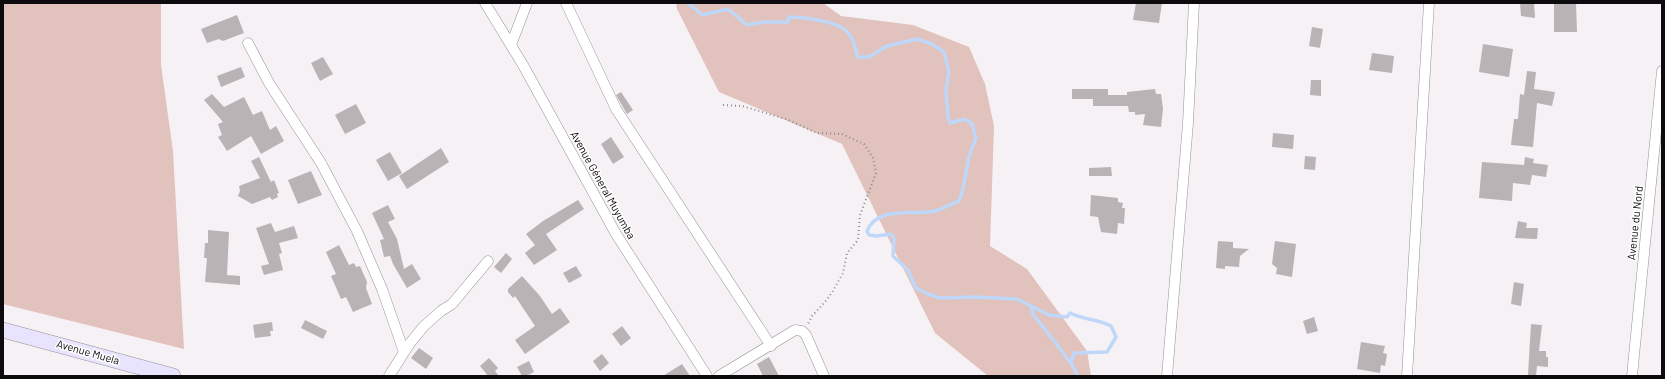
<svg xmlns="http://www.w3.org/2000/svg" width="1665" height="379" font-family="Barlow,sans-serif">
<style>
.green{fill:#e1c2bc}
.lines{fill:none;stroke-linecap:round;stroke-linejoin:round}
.stream{stroke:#bfd7f8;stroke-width:3.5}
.building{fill:#b9b3b5}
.street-casing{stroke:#959296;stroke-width:11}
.secondary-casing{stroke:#959296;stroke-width:16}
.path{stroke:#8d8a8d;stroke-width:2;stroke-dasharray:1 3;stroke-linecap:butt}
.street{stroke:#fff;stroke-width:10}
.secondary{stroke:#e8e4fe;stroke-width:15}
.labels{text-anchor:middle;stroke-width:3;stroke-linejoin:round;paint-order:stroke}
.street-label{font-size:11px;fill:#0d0b0d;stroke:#fff}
</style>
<rect width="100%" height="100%" fill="#f5f1f5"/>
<g class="green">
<path d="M3,3H161V65L173,151L184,349L3,304Z"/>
<path d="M676,3H823L841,16L913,25L969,47L985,84L994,126L990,246L1027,269L1087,351L1091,376H988L935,333L842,144L719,92L677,9Z"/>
</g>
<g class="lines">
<g class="stream">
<path d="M688,3L702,15L728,9L747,25L763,22H788L789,17C802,17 834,21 844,29C853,35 855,48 858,57H869L887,46L917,39L932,44L944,52L949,71L946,91L948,118L950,123L965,119L972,124L976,139C964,161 968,180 959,201C951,204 943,209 935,211C913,216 878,205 867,231L869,235L877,236L891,234L894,239L893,256L908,270L916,288L928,294L940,298L975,297L1017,299L1049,315L1067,317L1070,313C1084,320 1098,319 1111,326L1116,337L1107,352L1074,353L1071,363L1078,376"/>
<path d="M1031,307L1033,314L1071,363"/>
</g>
</g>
<g class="building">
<path d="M1136,3H1162L1159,23L1133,20Z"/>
<path d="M1520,3H1534L1535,18L1521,16Z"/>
<path d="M1554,3H1576L1577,32H1554Z"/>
<path d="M237,15L244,33L223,41L219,39L207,43L201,29Z"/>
<path d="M1312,27L1323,29L1320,48L1309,46Z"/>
<path d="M1483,44L1513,49L1509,77L1479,72Z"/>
<path d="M1372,53L1394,56L1392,73L1369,70Z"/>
<path d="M323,57L333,74L320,81L311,63Z"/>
<path d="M241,67L245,77L221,87L217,76Z"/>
<path d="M1527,71L1536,72L1534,89L1555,92L1552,106L1537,103L1533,147L1511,145L1514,119H1518L1520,94L1524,95Z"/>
<path d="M1311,80H1321V96L1310,95Z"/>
<path d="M1072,89H1108V95H1127V92L1155,89L1156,94H1161L1163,109L1161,127L1143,125L1145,114L1135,115V112H1129L1128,106H1093V99H1072Z"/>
<path d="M621,92L633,110L627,114L616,95Z"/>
<path d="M212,94L224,107L244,97L253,115L262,111L270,130L276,126L284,141L261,154L251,136L227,151L218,137L222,135L218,124L223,122L204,100Z"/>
<path d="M356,104L366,123L345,134L335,115Z"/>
<path d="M1273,133L1294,135L1293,149L1272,147Z"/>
<path d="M611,137L624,157L613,164L601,144Z"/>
<path d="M441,148L449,162L407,189L399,176Z"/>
<path d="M390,152L402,173L388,181L376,160Z"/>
<path d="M1305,156L1316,157L1315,170L1304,169Z"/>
<path d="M259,157L271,182L274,180L279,193L277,194L278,197L272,200L270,197L252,204L238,196L240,191L239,186L260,178L251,161Z"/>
<path d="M1525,157L1534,159L1533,163L1548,165L1546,177L1532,175L1530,185L1513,183L1512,201L1479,198L1482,162L1524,165Z"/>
<path d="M1111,167L1112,176H1089V168Z"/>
<path d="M311,171L322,195L298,204L288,180Z"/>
<path d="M1091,195L1118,198V202L1123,203L1122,208H1125L1124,224L1118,223L1117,234L1101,232L1098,217L1090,216Z"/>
<path d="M578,200L584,209L546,234L557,250L534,265L525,253L535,245L526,234L543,221Z"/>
<path d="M388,205L395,219L388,222L397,239L404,269L412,264L421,279L407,288L393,264L390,256L384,257L380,240L384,239L372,213Z"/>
<path d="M1518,221L1527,223L1526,228H1538L1537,239L1515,238Z"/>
<path d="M271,223L275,232L294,226L298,238L279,243L282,253L279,254L283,270L264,275L261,266L269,264L256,228Z"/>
<path d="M208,230L229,232L227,275L240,276V285L205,282L207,258H204L205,243H208Z"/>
<path d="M1218,241L1233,242V248L1249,249L1240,256L1239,267L1225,266V269L1216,268Z"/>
<path d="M1275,241L1296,244L1292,277L1276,274L1277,268L1272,264Z"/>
<path d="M339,245L349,265L354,263L356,267L360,266L367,282L366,288L372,304L353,312L346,297L341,299L331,276L336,274L326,252Z"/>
<path d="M506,253L512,259L501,273L494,267Z"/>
<path d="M576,266L582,276L569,283L563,273Z"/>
<path d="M522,276L540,296L552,314L560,308L570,322L525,354L515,340L535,326L515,296L513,298L508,292V289Z"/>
<path d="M1514,282L1524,284L1521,306L1511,304Z"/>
<path d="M1314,317L1318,331L1307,334L1303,321Z"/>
<path d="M305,320L327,331L323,339L301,328Z"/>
<path d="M272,322L273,331H270L271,336L255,338L253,325Z"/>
<path d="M1531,324L1542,325L1539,351H1546V357H1548V367L1537,366L1536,376L1528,375Z"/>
<path d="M622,326L631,338L621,346L612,334Z"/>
<path d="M1361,342L1385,346L1383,353L1387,354L1385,366L1381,365L1380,373L1357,369Z"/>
<path d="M419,348L433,358L426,369L411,358Z"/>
<path d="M602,354L609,363L600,371L593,361Z"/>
<path d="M769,357L779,376H763L757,364Z"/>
<path d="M489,358L498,368L495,371L499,376H488L480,366Z"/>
<path d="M529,361L534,372L526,376H522L517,367Z"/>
<path d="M682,364L690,376H663Z"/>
</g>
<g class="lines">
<defs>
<g id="street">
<path d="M485,3L523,65L616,234L707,376"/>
<path d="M566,3L616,109L771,346"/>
<path d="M248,43L269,83L321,163L357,231L382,289L404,352"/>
<path d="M511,45L527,3"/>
<path d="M389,376L410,343L424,326L441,311L452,304L488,261"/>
<path d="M719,376L795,330L802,331L806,335L824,376"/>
<path d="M1167,376L1188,123L1194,3"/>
<path d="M1407,376L1429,3"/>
<path d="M1632,376L1662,71"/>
</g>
<path id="secondary" d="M3,330L173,376"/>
</defs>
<use href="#street" class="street-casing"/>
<use href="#secondary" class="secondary-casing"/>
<path class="path" d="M723,105L742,106L759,111L786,119L817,133L842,134L864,144L873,158L876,173L860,215L858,240L847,253L843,273L833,291L825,302L812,316L808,324"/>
<use href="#street" class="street"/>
<use href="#secondary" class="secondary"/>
</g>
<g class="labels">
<g class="street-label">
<text transform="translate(603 185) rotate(61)" y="4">Avenue Géneral Muyumba</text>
<text transform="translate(1635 223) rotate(-84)" y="4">Avenue du Nord</text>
<text transform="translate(88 352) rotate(16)" y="4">Avenue Muela</text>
</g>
</g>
<rect width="1665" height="379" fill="none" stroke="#0d0b0d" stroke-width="8"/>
</svg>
